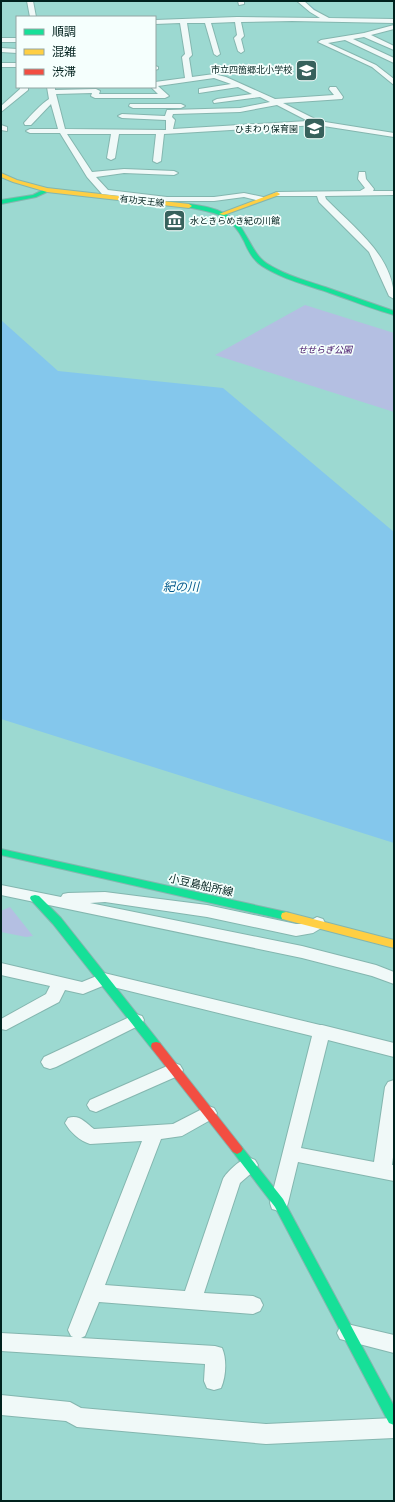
<svg xmlns="http://www.w3.org/2000/svg" width="395" height="1502" font-family="'Times New Roman','Noto Sans JP',serif">
<style>
.green{fill:#b4bfe2}
.water{fill:#84c7ec}
.lines{fill:none;stroke-linecap:round;stroke-linejoin:round}
.stream{stroke:#84c7ec;stroke-width:2}
.street-casing{stroke:#84b6af;stroke-width:2}
.fast-casing{stroke:#84b6af;stroke-width:2}
.slow-casing{stroke:#84b6af;stroke-width:2}
.jam-casing{stroke:#84b6af;stroke-width:2}
.street{fill:#f0f9f8;fill-rule:evenodd}
.fast{fill:#16e098;fill-rule:evenodd}
.slow{fill:#ffcf43;fill-rule:evenodd}
.jam{fill:#f24e42;fill-rule:evenodd}
.labels{text-anchor:middle;stroke-width:3.5;stroke-linejoin:round;paint-order:stroke}
.far-poi-label{font-size:9px;fill:#00211d;stroke:#f5fffd;text-anchor:end}
.far-street-label{font-size:9px;fill:#00211d;stroke:#f5fffd}
.far-park-label{font-size:9px;font-style:italic;fill:#3a065f;stroke:#f5fffd}
.street-label{font-size:11px;fill:#00211d;stroke:#f5fffd}
.water-label{font-size:12px;font-style:italic;fill:#00588c;stroke:#f5fffd}
</style>
<rect width="100%" height="100%" fill="#9cd9d1"/>
<g class="green">
<path d="M305,305L394,333V412L215,355Z"/>
<path d="M10,907L33,936L26,937L1,932V911Z"/>
</g>
<path class="water" d="M1,320L58,371L223,388L394,532V843L1,719Z"/>
<g class="lines">
<path class="stream" d="M303,1L320,14"/>
<defs>
<g id="street">
<path d="M27,1H33L36,17H30Z"/>
<path d="M238,1H244V4L239,5Z"/>
<path d="M297,1H304L314,10L329,18L394,19V23L292,21L241,22L244,36L241,39L244,51L241,53L238,51L234,38L237,35L235,22L211,23L220,54L217,56L214,54L205,23H187L192,55L189,58L192,77L214,74L226,77L275,99L334,95L329,89L330,87H336L343,97L342,99L283,103L319,121L394,133V137L317,125L164,134L161,161L157,163L153,161L156,134H119L115,158L111,160L107,158L111,134H67L92,172L124,169L174,171L178,173L174,175L124,173L96,177L108,190L167,197H214L244,193L263,197L264,199L260,201L244,197L214,201H167L102,194L87,177L60,133H30L26,131L30,129H58L51,104L31,125H25L24,123C31,115 41,104 49,99L47,87H55V90L96,89L100,91L99,94H158L151,87H155V82L185,78L182,57L185,54L180,23L155,24V20L237,17L320,18L310,12ZM214,78L231,84L199,89V93L238,87L252,94L217,99L213,101L214,103L260,97L270,102L240,108L170,110H167L165,116L122,114L118,116L122,118L166,120V130L65,129L56,94L92,93L91,96L95,98H165L169,96L158,86ZM277,105L308,121L173,129L175,120L172,117L173,114L240,112Z"/>
<path d="M394,25V29L371,35L394,46V50L364,37L353,39L394,58V63L345,40L328,43L376,65L394,79V85L372,67L318,42L321,40L364,33Z"/>
<rect x="1" y="38" width="16" height="4"/>
<path d="M1,48L17,49V53L1,52Z"/>
<rect x="1" y="63" width="16" height="4"/>
<path d="M155,66L158,67V69L155,70Z"/>
<path d="M20,87H28V90L1,112V106L20,89Z"/>
<path d="M130,104H181L185,106L181,108H133L129,106Z"/>
<path d="M1,125L7,127V131L1,130Z"/>
<path d="M359,172H365L366,179L374,189L373,191H394V195L325,196L326,199C353,227 394,256 394,299L389,296L369,252L319,202L317,196H277L273,194L277,192L360,191L365,188L358,179Z"/>
<path d="M1,885L61,897L63,894L68,893L105,892L207,905L296,924H304L317,917L323,919L325,923L323,927L313,933L296,936L207,917L105,902L90,903L302,946L376,965L394,972V984L372,976L302,958L1,895Z"/>
<path d="M1,963L82,982L104,973L320,1025H322L394,1043V1057L328,1040L301,1148L374,1162L385,1087L388,1082L394,1080V1150L392,1165H394V1181L298,1162L288,1203L286,1209L279,1211L272,1209L270,1203L312,1036L105,985L83,994L65,990L59,1002L6,1030L1,1029V1019L46,994L50,986L1,975Z"/>
<path d="M136,1014L142,1016L144,1020L142,1024L56,1067L50,1069L44,1067L41,1062L44,1057Z"/>
<path d="M174,1063L180,1065L183,1070L180,1075L96,1112L90,1110L87,1105L90,1100Z"/>
<path d="M208,1106L214,1108L217,1113L214,1118L182,1136L161,1139L105,1285L185,1291L223,1179C226,1173 241,1158 249,1158C251,1158 253,1159 255,1160L258,1165L255,1170L240,1183L204,1293L253,1296L260,1299L263,1305L260,1311L253,1314L99,1302L85,1336L81,1338L215,1346L222,1348C227,1359 226,1377 221,1388L214,1390L207,1388L204,1381L205,1364L1,1351V1333L73,1337L71,1336L68,1330L142,1141L90,1144C80,1141 70,1132 65,1123L68,1118C79,1114 85,1122 94,1129L173,1124Z"/>
<path d="M347,1324L394,1335V1353L340,1339L337,1333L340,1327Z"/>
<path d="M1,1395L70,1402L81,1408L266,1424L394,1418V1438L266,1444L77,1427L66,1421L1,1415Z"/>
</g>
<g id="fast">
<path d="M47,188L49,189V191L36,197L1,204V200L33,195Z"/>
<path d="M189,204C212,207 234,212 245,234C253,247 257,259 271,266C288,276 307,281 325,287C348,295 371,303 394,311V315C372,309 351,300 330,293C307,285 282,279 262,266C253,260 248,251 244,241C230,213 215,213 187,207L186,206Z"/>
<path d="M1,849L286,912L290,913L291,916L290,919L286,920L1,855Z"/>
<path d="M35,895L39,896L61,918L160,1043L161,1046L160,1049L156,1050L152,1049L53,924L31,900L30,898L31,896Z"/>
<path d="M237,1144L241,1146L283,1199L394,1406V1425L389,1423L275,1207L233,1152L231,1149L233,1146Z"/>
</g>
<g id="slow">
<path d="M1,173L17,180L47,188L189,204L192,206L189,208L47,192L13,182L1,177Z"/>
<path d="M277,192L280,194L279,195L224,215L219,214Z"/>
<path d="M286,912L394,940V948L282,919L281,916L282,913Z"/>
</g>
<path id="jam" d="M156,1042L160,1043L241,1146L243,1149L241,1152L237,1154L233,1152L152,1049L151,1046L152,1043Z"/>
</defs>
<use href="#street" class="street-casing"/>
<use href="#fast" class="fast-casing"/>
<use href="#slow" class="slow-casing"/>
<use href="#jam" class="jam-casing"/>
<use href="#street" class="street"/>
<use href="#fast" class="fast"/>
<use href="#slow" class="slow"/>
<use href="#jam" class="jam"/>
</g>
<defs>
<symbol id="school-square" viewBox="-11 -11 22 22"><rect x="-9" y="-9" width="18" height="18" rx="4" fill="#37615c" stroke="#f5fffd"/><path d="M0-5L7-2L0 1L-7-2ZM-4 1L0 2.5L4 1V4Q0 6-4 4Z" fill="#fff"/></symbol>
<symbol id="museum-square" viewBox="-11 -11 22 22"><rect x="-9" y="-9" width="18" height="18" rx="4" fill="#37615c" stroke="#f5fffd"/><path d="M0-6L6-3V-2H-6V-3ZM-5-1h2V3h-2ZM-1-1h2V3h-2ZM3-1h2V3H3ZM-6 4H6V6H-6Z" fill="#fff"/></symbol>
</defs>
<g fill-rule="evenodd">
<use href="#school-square" x="294" y="58" width="25" height="25"/>
<use href="#school-square" x="302" y="116" width="25" height="25"/>
<use href="#museum-square" x="162" y="208" width="25" height="25"/>
</g>
<g class="labels">
<g class="far-poi-label">
<text x="292" y="73">市立四箇郷北小学校</text>
<text x="298" y="132">ひまわり保育園</text>
<text x="190" y="224" text-anchor="start">水ときらめき紀の川館</text>
</g>
<g class="far-street-label">
<text transform="translate(142 201) rotate(6)" y="3">有功天王線</text>
</g>
<g class="far-park-label">
<text x="325" y="353">せせらぎ公園</text>
</g>
<g class="street-label">
<text transform="translate(201 885) rotate(13)" y="4">小豆島船所線</text>
</g>
<g class="water-label">
<text x="181" y="591">紀の川</text>
</g>
</g>
<rect width="395" height="1502" fill="none" stroke="#00211d" stroke-width="4"/>
<rect x="16" y="16" width="140" height="72" fill="#f5fffd" stroke="#93a6a3"/>
<rect x="24" y="29" width="20" height="6" fill="#16e098" stroke="#93a6a3"/>
<text x="52" y="36" font-size="12" fill="#00211d">順調</text>
<rect x="24" y="49" width="20" height="6" fill="#ffcf43" stroke="#93a6a3"/>
<text x="52" y="56" font-size="12" fill="#00211d">混雑</text>
<rect x="24" y="69" width="20" height="6" fill="#f24e42" stroke="#93a6a3"/>
<text x="52" y="76" font-size="12" fill="#00211d">渋滞</text>
</svg>
